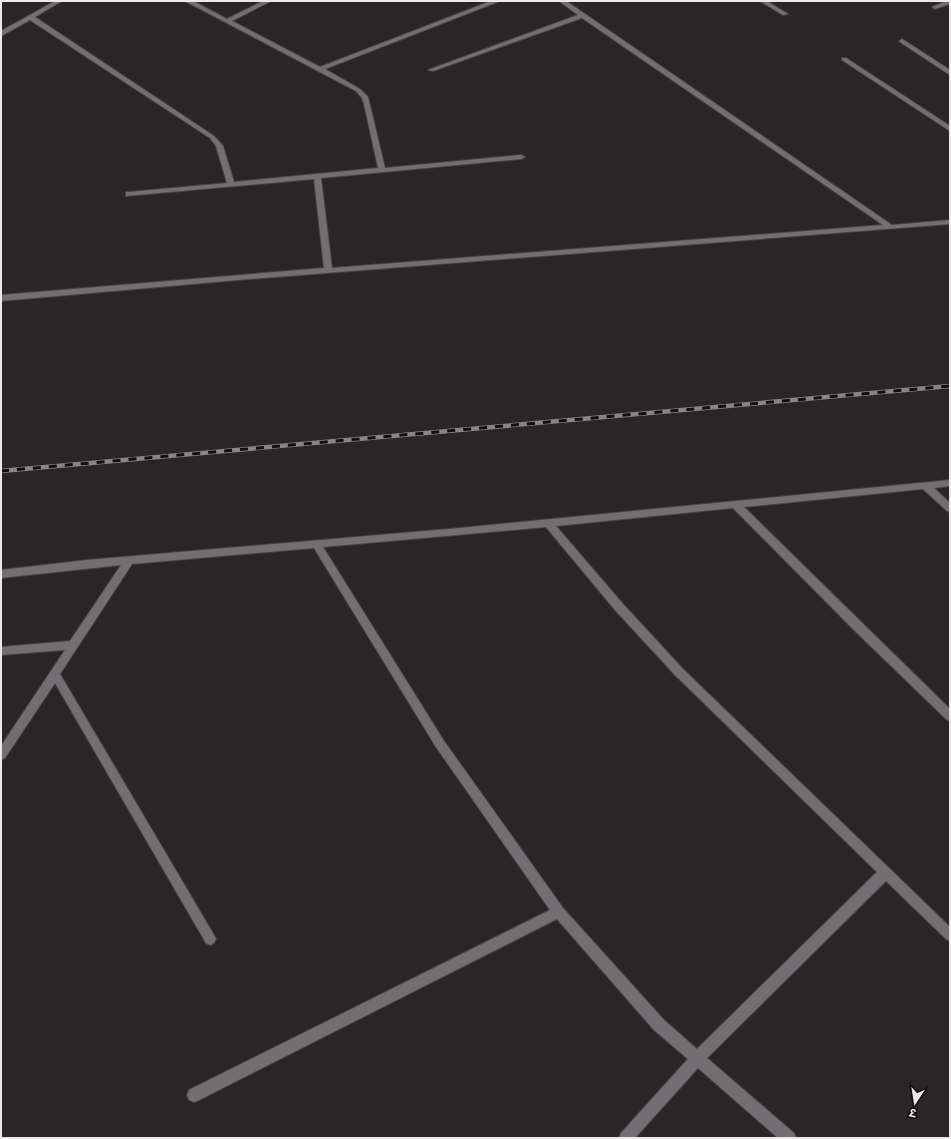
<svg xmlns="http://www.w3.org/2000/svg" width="951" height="1139" font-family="Poppins,'Noto Sans Devanagari',sans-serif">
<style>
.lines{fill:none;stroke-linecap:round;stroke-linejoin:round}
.minor-casing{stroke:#484245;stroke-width:2}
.minor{fill:#756d71;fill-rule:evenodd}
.rail-casing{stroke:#8a8486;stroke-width:4.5}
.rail{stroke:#120f10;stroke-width:3;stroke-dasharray:8;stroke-linecap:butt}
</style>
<rect width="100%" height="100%" fill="#2c2528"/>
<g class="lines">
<defs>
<g id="minor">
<path d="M55,1H62L35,17L214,136L223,146L234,182L378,168L364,104L362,98L356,91L185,1H193L227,19L263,1H271L232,21L320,67L491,1H500L325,69L360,89L368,97L385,168L521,155L525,157L521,159L321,178L332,268L883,225L582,18L433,71L428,70L578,15L559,1H566L585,14L892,225L950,220V224L238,280L1,301V295L324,268L314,179L126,196V192H129L227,183L216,146L210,138L30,20L1,36V31Z"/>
<path d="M760,1H767L788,14L783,15Z"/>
<path d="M947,1H950V4L935,9L932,7Z"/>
<path d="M902,39L950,70V75L900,42L899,41Z"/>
<path d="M842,58H846L950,126V131L842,60Z"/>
<path d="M950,480V486L934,488L950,503V512L947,511L923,489L744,507L950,709V721L946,719L855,631L733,508L556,526L623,604L683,669L950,927V941L946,939L886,881L707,1058L794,1133L796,1138H778L698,1068L635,1138H619L621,1133L688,1059L654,1030L557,919L199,1100L194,1102L189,1100L187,1095L189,1090L550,910L436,747L314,548L132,564L60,674L214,935L216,939L214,943L210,945L206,943L55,683L5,758L1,760V746L65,650L1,655V647L70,641L121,565L1,578V570L87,560L460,528ZM546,527L615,610L675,675L877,872L697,1049L664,1020L563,908L444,741L323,547Z"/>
</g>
</defs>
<use href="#minor" class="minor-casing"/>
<use href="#minor" class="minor"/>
<defs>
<path id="rail" d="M1,471L950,386"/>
</defs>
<use href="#rail" class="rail-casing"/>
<use href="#rail" class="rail"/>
</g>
<rect width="951" height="1139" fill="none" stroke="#ede8ea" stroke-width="4"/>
<g transform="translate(915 1103) rotate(192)" stroke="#120f10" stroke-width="3" paint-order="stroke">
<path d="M0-3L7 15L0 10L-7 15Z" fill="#ede8ea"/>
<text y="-6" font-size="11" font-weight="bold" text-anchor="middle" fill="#ede8ea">उ</text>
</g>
</svg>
